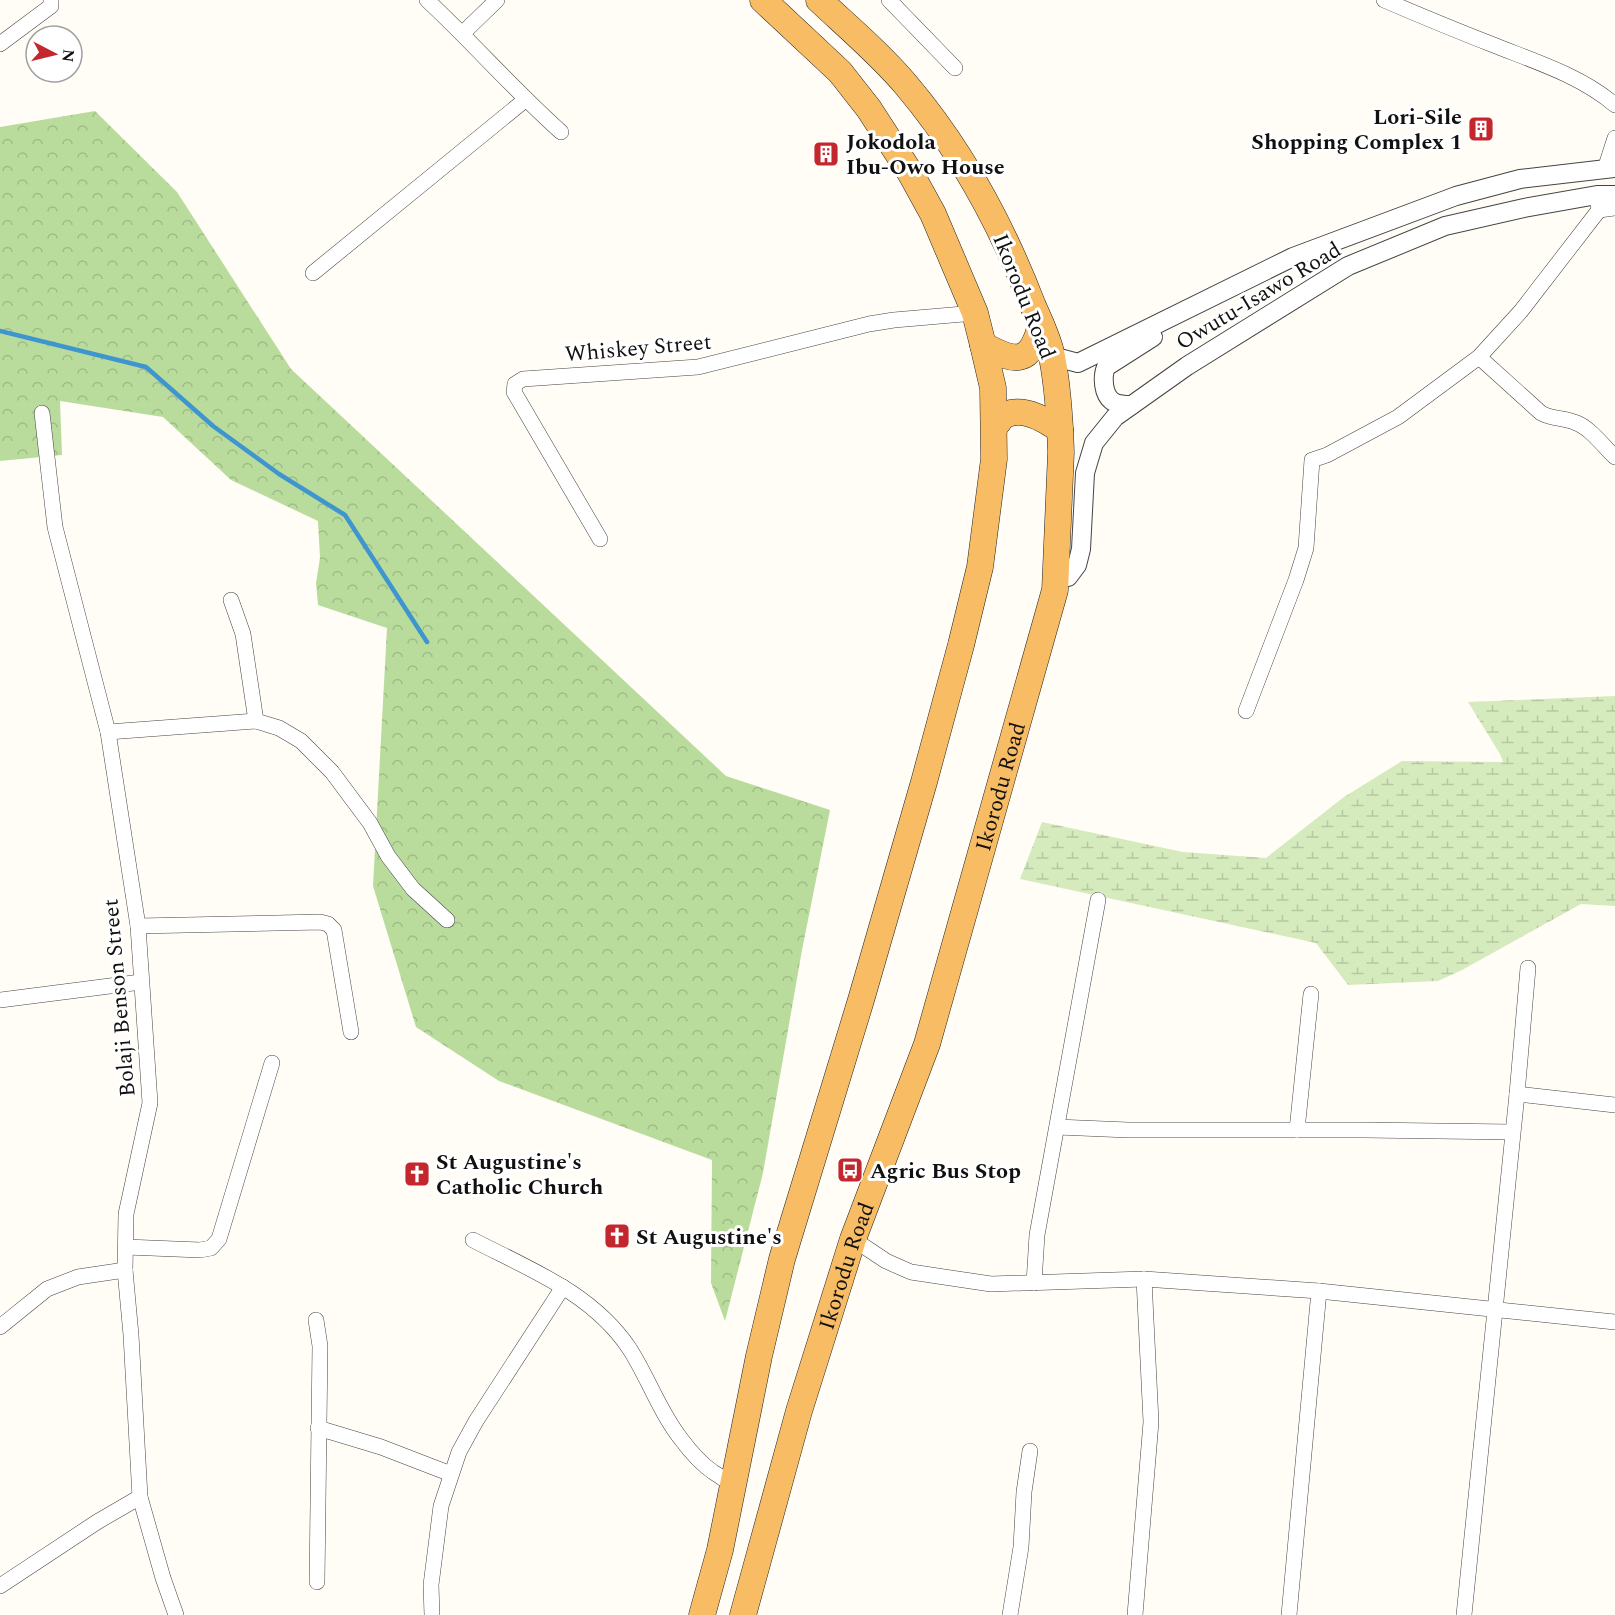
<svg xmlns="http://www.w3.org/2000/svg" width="1615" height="1615" font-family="Spectral,serif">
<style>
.forest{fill:url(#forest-crowns)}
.wetland{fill:url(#wetland-marsh)}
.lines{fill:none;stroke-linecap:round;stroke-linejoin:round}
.stream{stroke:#3f96cf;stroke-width:4.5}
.minor-casing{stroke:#444;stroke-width:16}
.tertiary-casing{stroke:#444;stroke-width:20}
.trunk-casing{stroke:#222;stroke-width:27}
.minor{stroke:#fff;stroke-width:15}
.tertiary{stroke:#fff;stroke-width:18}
.trunk{stroke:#f7bc64;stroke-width:26}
.labels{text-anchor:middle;stroke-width:6;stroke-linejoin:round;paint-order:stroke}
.poi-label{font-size:22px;font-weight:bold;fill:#111;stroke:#fff;text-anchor:start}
.street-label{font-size:22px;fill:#111;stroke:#fff}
</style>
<defs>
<pattern id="forest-crowns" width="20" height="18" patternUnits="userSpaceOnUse" patternTransform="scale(1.5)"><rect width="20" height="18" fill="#b9dc9c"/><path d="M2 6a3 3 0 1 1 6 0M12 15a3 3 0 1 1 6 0" fill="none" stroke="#9ebc85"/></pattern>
<pattern id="wetland-marsh" width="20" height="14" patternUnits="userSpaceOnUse" patternTransform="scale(1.5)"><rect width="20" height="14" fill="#d5ebbd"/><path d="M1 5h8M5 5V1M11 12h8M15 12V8" fill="none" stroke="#b6c8a1"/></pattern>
</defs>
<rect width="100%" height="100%" fill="#fffdf5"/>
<path class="forest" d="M95,111L177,192L291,369L726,776L830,810L802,950L763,1173L725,1321L711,1283L712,1160L499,1081L416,1027L373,886L387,628L318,605L316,583L320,558L318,521L231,480L163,417L60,401L62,455L0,461V127Z"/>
<path class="wetland" d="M1615,696V906L1581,904L1462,970L1438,981L1348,985L1316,943L1020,879L1042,822L1183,852L1266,858L1344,797L1402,761L1503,762L1500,754L1468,702Z"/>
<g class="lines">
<path class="stream" d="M0,331L146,367L213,426L279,474L345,515L427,642"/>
<defs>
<g id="minor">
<path d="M427,0C473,43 514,90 561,132"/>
<path d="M889,0L955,68"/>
<path d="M1384,0C1419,15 1455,30 1491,44C1533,61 1580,75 1615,105"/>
<path d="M463,33L497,0"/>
<path d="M0,44L51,6V0"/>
<path d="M1605,169L1615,138"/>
<path d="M1599,210L1615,208"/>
<path d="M313,273L525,100"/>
<path d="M1479,357L1541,413C1552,419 1563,418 1574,422C1590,427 1603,446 1615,457"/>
<path d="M42,413L55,527L108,732L138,926L150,1103L126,1214L125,1270L131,1335L140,1497L163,1578L176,1615"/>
<path d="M600,539L514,392L515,384L523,379L698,367L869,324L894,320L975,313"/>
<path d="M231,600L243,634L256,721L279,728L301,741L332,772L370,823L388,856L413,889L447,920"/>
<path d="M1246,711L1296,580L1306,548L1312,460L1327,455L1398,417L1479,357L1521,311L1599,210L1597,195"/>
<path d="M108,732L256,721"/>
<path d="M138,926L320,922L328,924L334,930L351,1032"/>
<path d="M0,1000L141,982"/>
<path d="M1517,1094L1615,1105"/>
<path d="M1057,1127L1128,1130H1364L1512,1132"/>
<path d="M1297,1130L1311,994"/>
<path d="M853,1239L886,1261L911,1272L991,1284L1144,1279L1319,1291L1615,1322"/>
<path d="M473,1240C529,1269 592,1293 629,1348C648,1377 659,1411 681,1439C690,1451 700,1463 713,1472C721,1477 728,1481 734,1488"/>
<path d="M126,1247L200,1250L211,1248L219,1239L272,1063"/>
<path d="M1034,1283L1037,1235L1098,900"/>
<path d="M316,1320L320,1346L317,1582"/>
<path d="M0,1327L47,1289L78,1277L125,1270"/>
<path d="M318,1428L381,1447L451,1474"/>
<path d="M0,1586L97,1522L140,1497"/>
<path d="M432,1615L431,1585L441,1506L459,1452L476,1421L563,1287"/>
<path d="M1010,1615L1021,1547L1024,1492L1030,1451"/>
<path d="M1135,1615L1151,1422L1144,1279"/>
<path d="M1289,1615L1319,1291"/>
<path d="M1464,1615L1517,1094L1528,968"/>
</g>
<g id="tertiary">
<path d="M1052,356L1078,363L1293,257L1456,196L1520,179L1615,168"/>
<path d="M1132,405C1126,405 1117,405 1112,401C1103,394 1102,377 1106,367L1153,337"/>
<path d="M1056,578L1068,577L1077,565L1081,549L1085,473L1094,443L1115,417L1187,366L1348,266L1445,226L1524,208L1597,195H1615"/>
</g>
<g id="trunk">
<path d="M983,345C1016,363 1030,365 1041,325"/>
<path d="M995,426C998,423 1001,417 1005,415C1023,406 1046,420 1060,430"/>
<path d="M702,1615L720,1550L759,1356L782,1259L861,1000L924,782L961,645L980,567L994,459L993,388L983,345L975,313L933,214L911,174L869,109L840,72L763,0"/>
<path id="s1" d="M743,1615L799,1411L853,1239L927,1044L1055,590L1061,452C1060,421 1058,388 1052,357C1049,340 1040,322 1033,306C1003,228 961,150 907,86C881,55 849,28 819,0"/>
</g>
</defs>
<use href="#minor" class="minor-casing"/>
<use href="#tertiary" class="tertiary-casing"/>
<use href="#trunk" class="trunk-casing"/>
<use href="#minor" class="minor"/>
<use href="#tertiary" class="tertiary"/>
<use href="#trunk" class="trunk"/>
</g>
<defs>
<symbol id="building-square" viewBox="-11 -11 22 22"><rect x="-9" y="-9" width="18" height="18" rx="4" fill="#c4262e" stroke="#fff"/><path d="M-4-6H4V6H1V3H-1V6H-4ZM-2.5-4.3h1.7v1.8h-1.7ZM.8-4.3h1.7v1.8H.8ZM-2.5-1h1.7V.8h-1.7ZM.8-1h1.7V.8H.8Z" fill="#fff"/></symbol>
<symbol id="bus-square" viewBox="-11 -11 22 22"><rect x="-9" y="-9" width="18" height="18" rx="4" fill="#c4262e" stroke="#fff"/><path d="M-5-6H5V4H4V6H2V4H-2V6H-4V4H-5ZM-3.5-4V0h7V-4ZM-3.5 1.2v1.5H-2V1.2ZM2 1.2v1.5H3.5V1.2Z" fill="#fff"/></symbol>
<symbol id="church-square" viewBox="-11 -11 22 22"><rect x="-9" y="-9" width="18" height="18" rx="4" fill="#c4262e" stroke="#fff"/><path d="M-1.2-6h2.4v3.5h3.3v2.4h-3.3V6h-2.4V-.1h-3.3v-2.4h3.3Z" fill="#fff"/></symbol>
</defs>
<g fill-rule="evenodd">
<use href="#building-square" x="1466" y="114" width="30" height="30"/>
<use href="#building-square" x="811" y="139" width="30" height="30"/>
<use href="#bus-square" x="835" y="1155" width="30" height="30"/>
<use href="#church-square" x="402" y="1159" width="30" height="30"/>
<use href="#church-square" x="602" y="1221" width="30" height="30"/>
</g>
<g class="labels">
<g class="poi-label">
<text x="1462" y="124" text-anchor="end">Lori-Sile<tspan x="1462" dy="25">Shopping Complex 1</tspan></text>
<text x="846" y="149">Jokodola<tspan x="846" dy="25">Ibu-Owo House</tspan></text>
<text x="436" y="1169">St Augustine's<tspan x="436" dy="25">Catholic Church</tspan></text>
<text x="870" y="1178">Agric Bus Stop</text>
<text x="636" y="1244">St Augustine's</text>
</g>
<g class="street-label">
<text transform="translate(1258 295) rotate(-31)" y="8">Owutu-Isawo Road</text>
<text transform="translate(1025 296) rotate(68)" y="8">Ikorodu Road</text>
<text transform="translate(638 347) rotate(-5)" y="8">Whiskey Street</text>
<text dy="8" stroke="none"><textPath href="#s1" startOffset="868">Ikorodu Road</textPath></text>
<text transform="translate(118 998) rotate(-95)" y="8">Bolaji Benson Street</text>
<text dy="8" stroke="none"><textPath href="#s1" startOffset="364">Ikorodu Road</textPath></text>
</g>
</g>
<g transform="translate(54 54) rotate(97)"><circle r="28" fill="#ffffff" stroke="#a0a0a0" stroke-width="1.5"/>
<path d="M0-4.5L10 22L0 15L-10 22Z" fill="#c4262e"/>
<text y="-9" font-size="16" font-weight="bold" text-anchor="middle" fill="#111111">N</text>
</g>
</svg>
